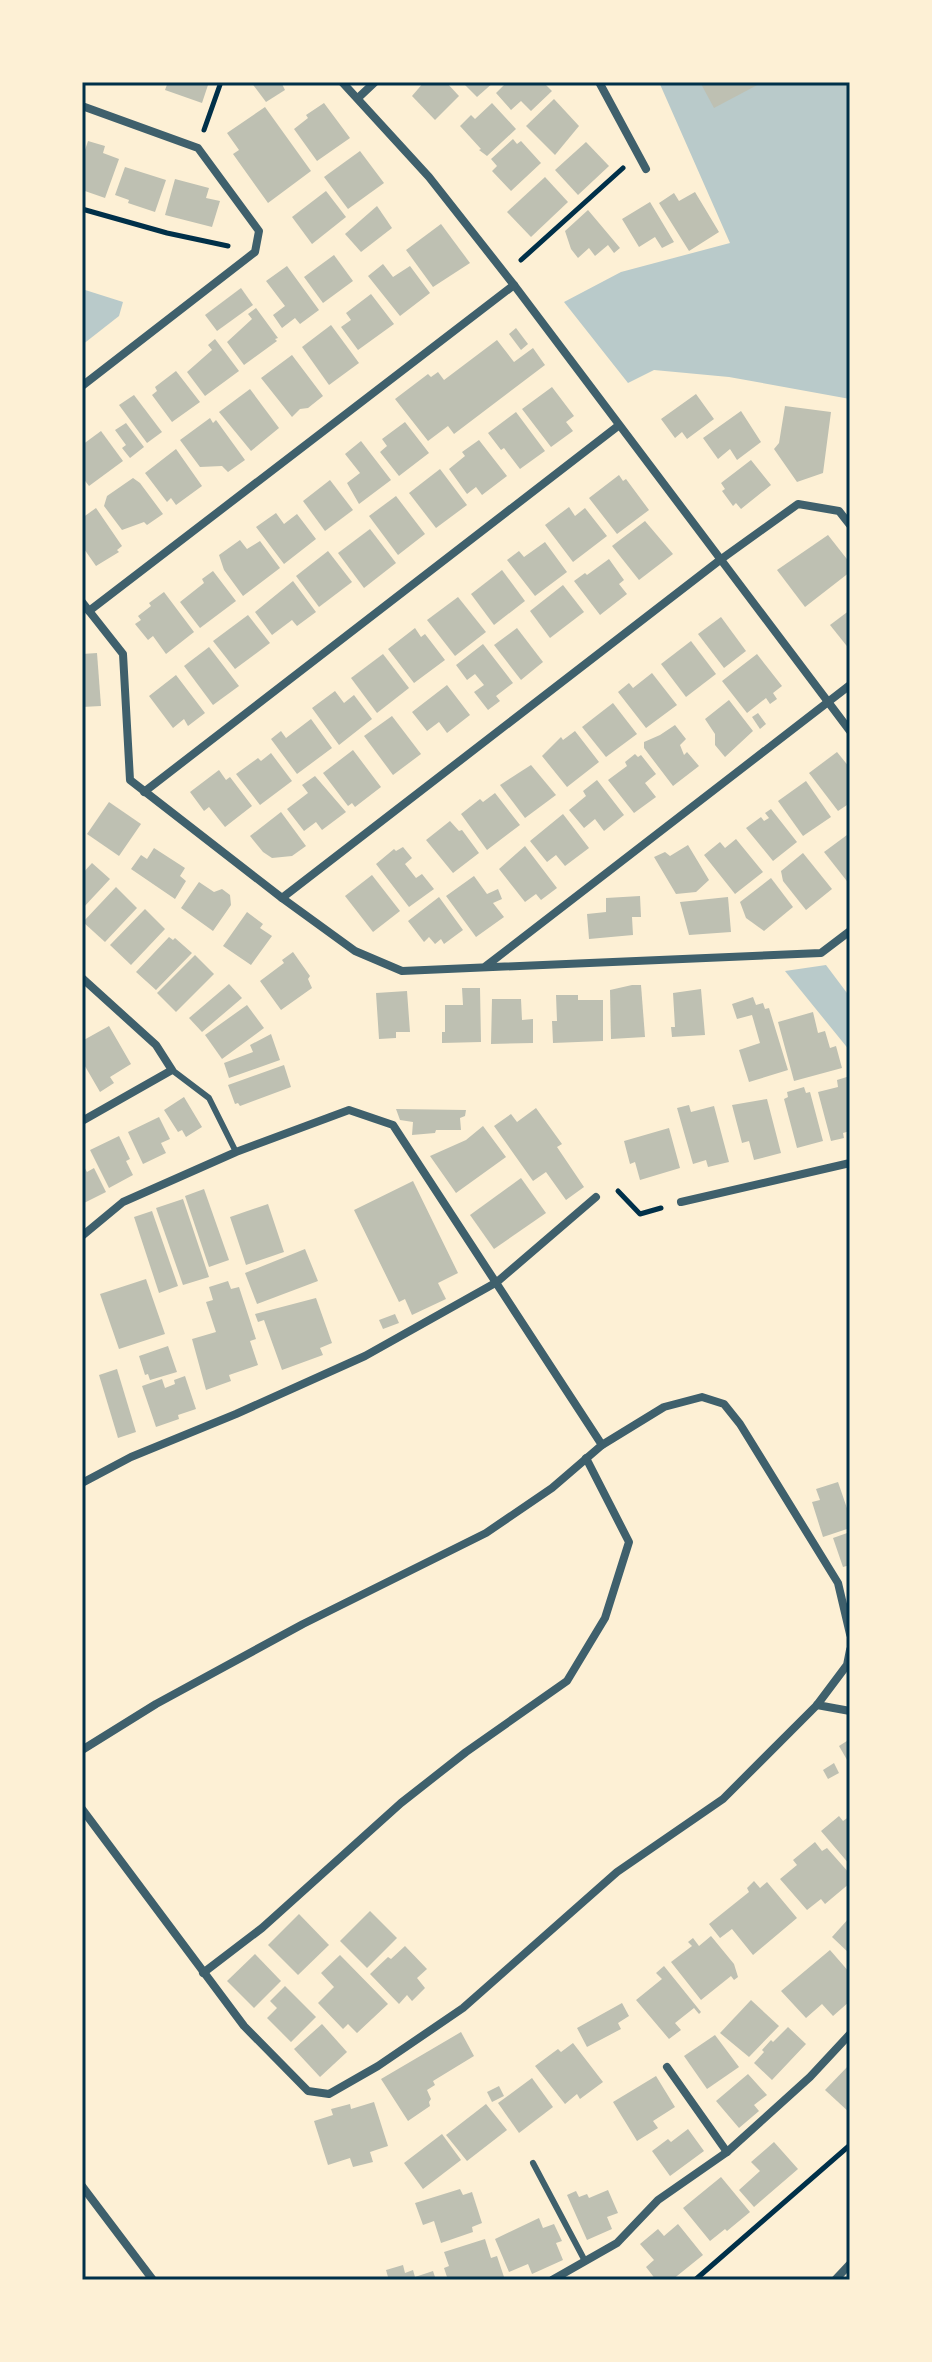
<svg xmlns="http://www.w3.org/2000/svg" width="932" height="2362" font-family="Commissioner,sans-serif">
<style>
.green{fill:#b9caca}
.building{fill:#bec0b2}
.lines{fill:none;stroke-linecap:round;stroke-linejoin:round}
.path{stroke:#003049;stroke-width:5}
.service{stroke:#3f606c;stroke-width:6}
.minor{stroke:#3f606c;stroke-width:8}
.neatline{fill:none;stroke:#003049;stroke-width:3}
</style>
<rect width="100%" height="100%" fill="#fdf0d5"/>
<g class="green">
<path d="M659,82H850V399L729,377L654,370L628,383L564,302L621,272L730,243Z"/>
<path d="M82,289L123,302L119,316L82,345Z"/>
<path d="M826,965L850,997V1051L785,971Z"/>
</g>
<g class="building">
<path d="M168,82H209L202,103L165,90Z"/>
<path d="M251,82H281L285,90L266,102Z"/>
<path d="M424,82H446L459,96L435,120L412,96Z"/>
<path d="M462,82H494L477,97Z"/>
<path d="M507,82H543L552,91L531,111L521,101L511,110L496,93Z"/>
<path d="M700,82H763L714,108Z"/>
<path d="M554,99L579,126L555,155L526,126Z"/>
<path d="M324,103L350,138L317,161L294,129L308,118L306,115Z"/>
<path d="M492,103L516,129L487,156L479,150L481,149L460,126L471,115L475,119Z"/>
<path d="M265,107L311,171L268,203L233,154L239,150L227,133Z"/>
<path d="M513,139L517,144L521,141L541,163L511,191L492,171L497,166L491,159Z"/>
<path d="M88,141L105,146L103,153L119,159L105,198L82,190V159Z"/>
<path d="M586,142L609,166L578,195L555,170Z"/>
<path d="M360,151L384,183L348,209L324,177Z"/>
<path d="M125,167L166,180L155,212L128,203L129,200L115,195Z"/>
<path d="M545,177L568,202L531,237L507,212Z"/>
<path d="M175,179L209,188L206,198L220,201L212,227L165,215Z"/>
<path d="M326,191L346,217L312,244L292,217Z"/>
<path d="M695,192L719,232L689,251L659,203L674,193L679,201Z"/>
<path d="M650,202L674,242L662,248L655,237L639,247L622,219Z"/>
<path d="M377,206L392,228L361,252L345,234Z"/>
<path d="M588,210L620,248L614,253L608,245L595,256L589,248L578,258L571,249L565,231Z"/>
<path d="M441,224L470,263L433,287L406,250Z"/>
<path d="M334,255L353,281L323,303L304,277Z"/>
<path d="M383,264L393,277L410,266L430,293L400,316L368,276Z"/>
<path d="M287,266L319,310L300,324L295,318L282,328L273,315L285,306L266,281Z"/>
<path d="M241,288L253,305L217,331L205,315Z"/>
<path d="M371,294L394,324L358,350L341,327L351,320L346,313Z"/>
<path d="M256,308L278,338L275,339L277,341L244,365L227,342L252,319L248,314Z"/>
<path d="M331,325L359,363L329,385L302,347Z"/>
<path d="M516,328L528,344L521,350L509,334Z"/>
<path d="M215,339L239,371L205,396L187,372L212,350L208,345Z"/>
<path d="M497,340L514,362L533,348L545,365L454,434L448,426L428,441L395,399L428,374L431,377L438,372L444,380Z"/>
<path d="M292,355L323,396L308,408L300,409L292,417L261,378Z"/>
<path d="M176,371L200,402L172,422L152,395L157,391L155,387Z"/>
<path d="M552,387L574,416L566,422L573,431L551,447L522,409Z"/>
<path d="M250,389L279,428L251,451L219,412Z"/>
<path d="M696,394L714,419L687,439L682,432L675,438L661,419Z"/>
<path d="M134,395L162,432L147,443L119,405Z"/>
<path d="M785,406L831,412L823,473L797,482L774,449L779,443Z"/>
<path d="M741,411L761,442L737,460L730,449L718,459L703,438Z"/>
<path d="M516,412L545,451L520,469L504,448L501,450L488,433Z"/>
<path d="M210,418L213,423L216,420L245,460L228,472L222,466L200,467L180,440Z"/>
<path d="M405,422L429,453L399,476L380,452L387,446L382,439Z"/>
<path d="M126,423L144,447L130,458L122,448L126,445L115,430Z"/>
<path d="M101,431L123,461L89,486L82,477V445Z"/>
<path d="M479,440L507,476L482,495L476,487L467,494L449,469L465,456L462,452Z"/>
<path d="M361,441L391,480L359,504L347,483L360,473L345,454Z"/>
<path d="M176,449L202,486L176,505L171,498L167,502L145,473Z"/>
<path d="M751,460L771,485L741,509L736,503L733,506L722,491L725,489L721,483Z"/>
<path d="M440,469L467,505L436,528L409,493Z"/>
<path d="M619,475L623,481L626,479L649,510L617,534L589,498Z"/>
<path d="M133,478L140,483L163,514L147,525L144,522L122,530L104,506L107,496Z"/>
<path d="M330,480L353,510L325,531L303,501Z"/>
<path d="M396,496L425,534L398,555L369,516Z"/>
<path d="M569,507L575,516L585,508L607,536L573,562L545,525Z"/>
<path d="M96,508L122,546L117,550L119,552L96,566L82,546V518Z"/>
<path d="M276,513L284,524L297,514L316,539L284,564L256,527Z"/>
<path d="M645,521L673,554L639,580L612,546Z"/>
<path d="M370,529L396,563L364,588L338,553Z"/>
<path d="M828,535L850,563V572L805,607L777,570Z"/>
<path d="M240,540L247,549L260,541L280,568L243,596L224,570L219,555Z"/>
<path d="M545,542L567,572L535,596L507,560L519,551L524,557Z"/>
<path d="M328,551L352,582L319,607L296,576Z"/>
<path d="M609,559L624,580L619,584L627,594L600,615L574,581L585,573L587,575Z"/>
<path d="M502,570L525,601L494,625L471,594Z"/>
<path d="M213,571L236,601L200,628L180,602L204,583L202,579Z"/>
<path d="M293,581L316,612L297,626L292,620L272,635L255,612Z"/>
<path d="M563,585L584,612L550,638L530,611Z"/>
<path d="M164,592L194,632L166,654L153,636L148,640L135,624L141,620L138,616L151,606L149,603Z"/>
<path d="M458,597L486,632L455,656L427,620Z"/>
<path d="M850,610V650L830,625Z"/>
<path d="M248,615L270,643L235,669L213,641Z"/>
<path d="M721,617L746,651L724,668L698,634Z"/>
<path d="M415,628L421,637L425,634L445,660L414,683L388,649Z"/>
<path d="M517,628L543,662L521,680L494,645Z"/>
<path d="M691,641L716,674L686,697L661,664Z"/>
<path d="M483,644L513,683L496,696L500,701L488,710L474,692L484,685L475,674L467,680L456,665Z"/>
<path d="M209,647L239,686L213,705L184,666Z"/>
<path d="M97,653L101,706L82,707V654Z"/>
<path d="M383,654L409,688L377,713L351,678Z"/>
<path d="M757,654L782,686L773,693L777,699L770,704L766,698L747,713L722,681Z"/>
<path d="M652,673L677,705L646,728L618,692L629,683L633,688Z"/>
<path d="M176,675L205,713L188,726L184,719L173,728L149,696Z"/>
<path d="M447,685L470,715L447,733L439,722L427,731L412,712Z"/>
<path d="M335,691L344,703L354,695L372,719L339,745L312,708Z"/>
<path d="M729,700L753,731L725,757L715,745V734L705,719Z"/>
<path d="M613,703L637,734L606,757L582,727Z"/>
<path d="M758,713L766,724L760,729L752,717Z"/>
<path d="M392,716L421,754L393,775L364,736Z"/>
<path d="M311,719L332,748L297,774L271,739L281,731L286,738Z"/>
<path d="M675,725L686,739L680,745L684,755L687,752L699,766L673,786L644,748V742L660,735Z"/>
<path d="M575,731L599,762L567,787L542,756L561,737L563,740Z"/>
<path d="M353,750L381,787L355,807L352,803L348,806L323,773Z"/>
<path d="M837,752L850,768V803L838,811L809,773Z"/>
<path d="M271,753L292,781L260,805L236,774L258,758L261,761Z"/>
<path d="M635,754L638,757L641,755L656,774L645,783L656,797L634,813L608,780L627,766L625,762Z"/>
<path d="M531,765L556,795L525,818L500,785Z"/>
<path d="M219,770L226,780L230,777L252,806L225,827L209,807L204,811L190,792Z"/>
<path d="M315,776L346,812L322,830L316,822L304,831L287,809L308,793L302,785Z"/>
<path d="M597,780L624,815L604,831L595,819L584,828L569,810L586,796L583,791Z"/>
<path d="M806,781L831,817L803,836L778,801Z"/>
<path d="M495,793L520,825L487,850L461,814L480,799L483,802Z"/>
<path d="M109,802L141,824L119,856L87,834Z"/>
<path d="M771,809L797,842L773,861L746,828L761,817L764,821L769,818L765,813Z"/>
<path d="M281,812L306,846L292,856L272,858L263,852L250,836Z"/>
<path d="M563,814L589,848L565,866L556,855L547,862L530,841Z"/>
<path d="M450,821L459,831L462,830L479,853L453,873L426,840Z"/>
<path d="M847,835L850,840V885L824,852Z"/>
<path d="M736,839L763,872L735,894L704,855L720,842L725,848Z"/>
<path d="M688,845L709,880L696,892L676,894L654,857L665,852L670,856Z"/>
<path d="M525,846L557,888L541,900L536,894L525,902L499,869Z"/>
<path d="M403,847L412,858L405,864L416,878L422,874L434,889L409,907L376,864L394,849L396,851Z"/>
<path d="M154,848L185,868L180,876L186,881L175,899L131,869L141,855L147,859Z"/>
<path d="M803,853L832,889L806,910L783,881L781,871Z"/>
<path d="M92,863L110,879L82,909V874Z"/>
<path d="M372,875L400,911L373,932L345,896Z"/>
<path d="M474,876L487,894L498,889L502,899L493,903L504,917L476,937L446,896Z"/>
<path d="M771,878L793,907L764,931L746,918L740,902Z"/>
<path d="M199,882L214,892L222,889L230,895L231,905L213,931L181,908Z"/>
<path d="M116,887L137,908L105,942L83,922Z"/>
<path d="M640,896L641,917H632L633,935L589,939L587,914L606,912V898Z"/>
<path d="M439,897L463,930L444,944L441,939L435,944L429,937L424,942L408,921Z"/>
<path d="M728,897L731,932L689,935L680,902Z"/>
<path d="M145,909L165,929L131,965L110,945Z"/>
<path d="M247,912L263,924L260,928L272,936L251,965L223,946Z"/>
<path d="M169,937L173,940L175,938L192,953L156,990L136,972Z"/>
<path d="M293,952L310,976L308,979L312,988L281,1010L260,981L284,963L282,960Z"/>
<path d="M195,955L214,974L176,1012L157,993Z"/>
<path d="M229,984L242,998L202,1032L189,1018Z"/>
<path d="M632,985H641L645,1037L611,1039L610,990Z"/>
<path d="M462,988H480L481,1042L442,1043V1032H445V1005H463Z"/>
<path d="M701,989L705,1035L672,1037L671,1027H675L673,993Z"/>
<path d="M407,991L410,1032H396V1038L379,1039L376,993Z"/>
<path d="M556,995H578V1000H603V1041L553,1043L552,1021H557Z"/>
<path d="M753,997L756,1005L763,1003L765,1009L769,1008L788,1070L749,1082L739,1050L760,1043L752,1015L737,1019L732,1004Z"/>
<path d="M492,999H521L522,1020L533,1019V1043L491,1044Z"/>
<path d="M247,1005L264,1028L222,1059L205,1035Z"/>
<path d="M813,1012L818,1033L825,1031L830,1048L836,1046L842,1068L794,1081L778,1022Z"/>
<path d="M109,1026L131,1064L110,1077L114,1083L100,1092L82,1061V1041Z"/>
<path d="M271,1034L280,1060L229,1078L224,1063L253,1052L250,1045Z"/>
<path d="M284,1065L291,1087L240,1106L238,1103L235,1104L228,1085Z"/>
<path d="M850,1076V1131L843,1133L844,1138L831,1141L818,1092L838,1087L837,1080Z"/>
<path d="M804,1087L806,1093L810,1092L823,1141L797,1148L784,1099L788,1097L787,1092Z"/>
<path d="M184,1097L202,1127L186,1137L182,1130L178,1132L164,1110Z"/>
<path d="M767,1099L781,1153L754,1160L749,1141L742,1143L732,1105Z"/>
<path d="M689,1105L691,1112L714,1106L729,1162L708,1167L706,1160L693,1164L677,1108Z"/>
<path d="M536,1108L562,1144L557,1147L584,1187L566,1200L546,1172L533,1181L494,1126L511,1114L517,1122Z"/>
<path d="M396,1109L466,1110L465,1116L460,1118L461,1130H436L435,1133L412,1135L413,1122L400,1120Z"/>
<path d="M159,1117L170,1139L161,1143L166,1153L143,1164L128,1132Z"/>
<path d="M483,1126L506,1157L456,1193L430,1156L466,1140Z"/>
<path d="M669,1128L680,1168L640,1180L635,1162L630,1164L624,1141Z"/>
<path d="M119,1136L130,1159L126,1161L133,1175L109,1188L90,1150Z"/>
<path d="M82,1163L87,1172L94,1168L106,1192L82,1204Z"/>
<path d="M521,1178L546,1213L494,1249L470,1215Z"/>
<path d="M413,1181L458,1273L438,1283L446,1299L412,1315L405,1299L399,1302L354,1210Z"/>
<path d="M204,1189L229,1260L209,1267L185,1196Z"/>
<path d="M183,1199L209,1277L183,1285L156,1208Z"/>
<path d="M268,1204L284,1252L246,1265L230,1217Z"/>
<path d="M152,1211L178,1286L159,1293L134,1217Z"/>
<path d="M305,1249L318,1281L257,1304L245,1273Z"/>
<path d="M146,1279L165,1334L119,1349L100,1294Z"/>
<path d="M228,1281L231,1289L239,1287L256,1339L250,1341L258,1365L229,1375L231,1381L206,1390L192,1339L216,1332L206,1302L213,1300L209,1287Z"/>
<path d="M316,1298L332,1343L320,1348L323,1355L282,1370L264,1320L258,1322L255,1314Z"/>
<path d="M395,1314L399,1323L383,1329L379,1320Z"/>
<path d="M168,1346L177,1372L150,1380L148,1374L145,1375L139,1356Z"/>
<path d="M117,1369L136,1432L118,1438L99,1375Z"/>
<path d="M185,1376L196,1409L178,1415L179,1419L156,1427L142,1386L162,1379L165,1388L175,1384L174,1380Z"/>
<path d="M838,1482L850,1517V1528L823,1537L812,1502L820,1500L816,1489Z"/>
<path d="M850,1532V1565L843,1567L833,1538Z"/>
<path d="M850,1739V1765L839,1746Z"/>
<path d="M834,1763L839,1773L828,1779L823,1770Z"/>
<path d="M839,1816L843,1821L850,1816V1865L821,1831Z"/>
<path d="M815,1842L822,1851L827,1848L850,1874V1883L825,1904L821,1899L807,1910L780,1879L797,1865L793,1860Z"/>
<path d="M754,1881L760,1888L767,1882L797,1918L753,1955L732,1929L720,1938L709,1924L749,1892L747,1888Z"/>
<path d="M370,1911L397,1938L367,1968L340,1941Z"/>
<path d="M299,1914L329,1945L298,1975L268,1945Z"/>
<path d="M850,1917V1954L832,1937Z"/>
<path d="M711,1936L734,1964L738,1977L734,1980L731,1976L701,2000L671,1962L692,1946L688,1942L693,1938L699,1946Z"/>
<path d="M405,1946L427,1969L417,1978L425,1988L412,2001L407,1995L399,2004L370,1974L388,1957L391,1959Z"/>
<path d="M830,1950L850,1973V2001L833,2016L822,2004L806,2018L781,1991Z"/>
<path d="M255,1954L281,1981L254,2008L227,1981Z"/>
<path d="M340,1955L388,2004L357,2033L348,2024L343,2029L318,2003L334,1987L321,1973Z"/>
<path d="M664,1966L701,2012L699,2014L694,2008L675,2023L681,2030L669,2039L636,2000L662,1979L656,1973Z"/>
<path d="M285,1986L316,2017L291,2042L267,2018L277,2008L270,2001Z"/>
<path d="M751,2000L779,2026L749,2057L720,2033Z"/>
<path d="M622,2003L629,2016L618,2023L621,2029L587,2047L577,2028Z"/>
<path d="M322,2024L347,2052L320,2077L294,2049Z"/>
<path d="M788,2027L806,2044L772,2080L754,2063L764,2052L762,2050L771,2040L773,2042Z"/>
<path d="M461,2032L474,2056L433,2081L435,2085L427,2090L431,2099L429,2102L430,2106L408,2121L381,2079Z"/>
<path d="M715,2035L739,2067L707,2089L684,2056Z"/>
<path d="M573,2043L603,2082L580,2099L577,2094L565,2104L535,2066L558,2049L561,2052Z"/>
<path d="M850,2064V2113L825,2090Z"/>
<path d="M748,2074L767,2095L754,2105L759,2111L739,2128L716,2101Z"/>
<path d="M656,2076L675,2107L653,2121L658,2128L637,2141L613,2102Z"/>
<path d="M532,2078L553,2107L519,2133L498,2103Z"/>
<path d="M499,2086L504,2096L492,2102L487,2092Z"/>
<path d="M374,2102L388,2146L370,2152L373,2162L353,2167L350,2158L328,2165L314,2121L333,2115L331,2109L350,2104L351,2109Z"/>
<path d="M486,2104L507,2130L467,2161L446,2135Z"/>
<path d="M688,2129L704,2151L670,2176L652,2151L668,2139L671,2142Z"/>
<path d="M442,2134L461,2160L423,2189L404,2163Z"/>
<path d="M774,2142L798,2169L754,2207L739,2190L760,2171L751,2162Z"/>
<path d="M721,2177L750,2212L727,2231L725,2229L710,2241L683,2208Z"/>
<path d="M460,2189L463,2195L472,2192L482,2223L472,2227L473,2232L441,2243L434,2221L423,2225L415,2203Z"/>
<path d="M608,2190L618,2213L607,2217L612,2229L587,2240L567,2195L576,2191L579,2197L587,2194L589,2198Z"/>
<path d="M539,2218L543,2228L554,2224L562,2241L556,2243L563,2260L532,2274L528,2264L509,2272L495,2239Z"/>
<path d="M678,2224L703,2255L672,2280L668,2277L656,2280L646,2267L654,2260L640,2244L658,2229L664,2236Z"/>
<path d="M485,2239L491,2258L497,2256L505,2280H448L444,2268L449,2266L444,2252Z"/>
<path d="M403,2265L405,2273L413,2270L415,2277L433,2271L436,2280H383L388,2277L386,2270Z"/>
</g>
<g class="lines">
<g class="path">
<path d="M204,130L221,82"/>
<path d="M82,209L167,233L228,246"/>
<path d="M521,260L623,168"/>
<path d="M618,1191L640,1214L661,1208"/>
<path d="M695,2280L850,2145"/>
</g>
<g class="service">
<path d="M172,1070L209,1098L236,1152"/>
<path d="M533,2163L585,2261"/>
</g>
<g class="minor">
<path d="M342,82L429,177L514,285L850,731"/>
<path d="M599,82L646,169"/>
<path d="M358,98L375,82"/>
<path d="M82,106L198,148L259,231L255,252L82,386"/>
<path d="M82,602L123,654L130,780L282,898L355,951L402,971L821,953L850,931"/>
<path d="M89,611L514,285"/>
<path d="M144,792L618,426"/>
<path d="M282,898L720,560L798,504L839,511L850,525"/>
<path d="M486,966L850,685"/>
<path d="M82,978L156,1045L172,1070L82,1121"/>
<path d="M681,1202L850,1163"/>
<path d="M82,1236L123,1202L236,1152L349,1110L393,1125L602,1445"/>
<path d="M82,1483L131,1457L236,1414L365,1356L497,1282L596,1197"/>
<path d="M817,1705L850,1711"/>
<path d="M82,1750L156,1704L303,1624L486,1533L552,1488L602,1445L664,1407L702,1397L724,1404L740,1424L838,1583L850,1634"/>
<path d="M82,1809L244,2026L308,2091L329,2094L378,2066L463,2008L617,1872L723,1799L817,1705L847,1665L850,1650"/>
<path d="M203,1973L262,1928L401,1803L466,1752L567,1681L605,1618L629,1542L586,1458"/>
<path d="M667,2067L727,2152"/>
<path d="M82,2186L153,2280"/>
<path d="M552,2280L617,2243L658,2200L727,2152L810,2077L850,2034"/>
<path d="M835,2280L850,2264"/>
</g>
</g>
<rect width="932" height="2362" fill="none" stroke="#fdf0d5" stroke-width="168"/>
<rect x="84" y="84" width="764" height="2194" class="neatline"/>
</svg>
